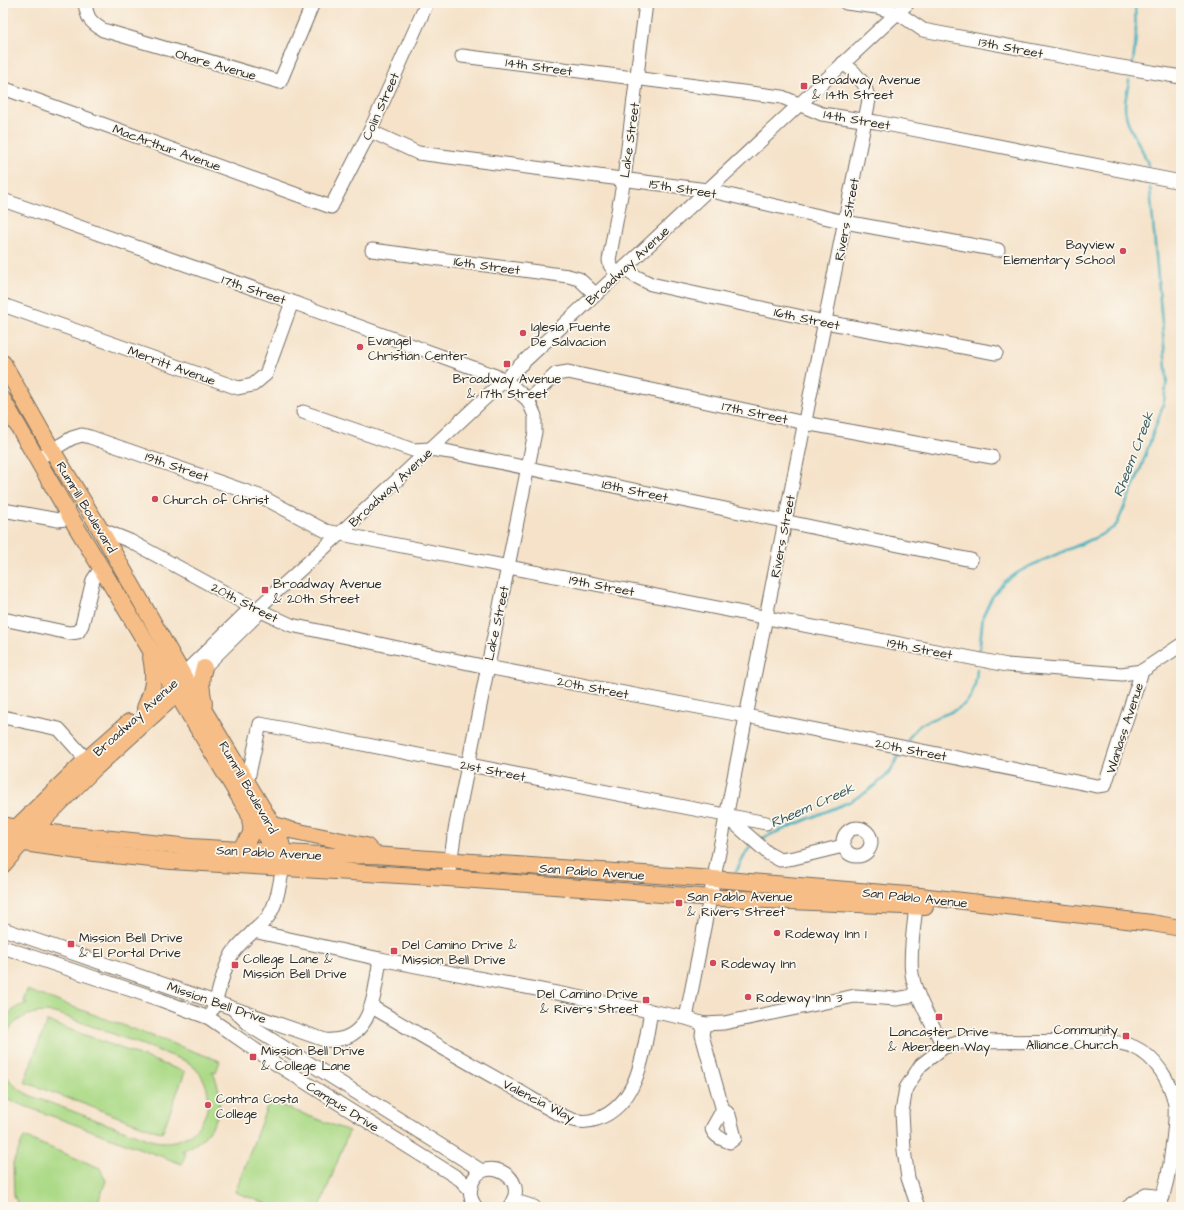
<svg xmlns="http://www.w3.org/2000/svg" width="1184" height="1210" font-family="'Architects Daughter',sans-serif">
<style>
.green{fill:#acda87;stroke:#6c8259}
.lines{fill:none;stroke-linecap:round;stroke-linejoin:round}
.stream{stroke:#44b2c0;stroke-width:2.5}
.minor-casing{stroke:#726b62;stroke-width:15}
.major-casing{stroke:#726b62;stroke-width:18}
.minor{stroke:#fff;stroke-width:13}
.major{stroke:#f6be86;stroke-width:16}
.poi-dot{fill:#d1495b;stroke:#fbf7ec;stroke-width:1.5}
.labels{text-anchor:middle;stroke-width:3.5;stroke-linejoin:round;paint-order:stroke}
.street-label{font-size:13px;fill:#2b2b2b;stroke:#fbf7ec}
.poi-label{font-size:13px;fill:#2b2b2b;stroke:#fbf7ec;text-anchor:start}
.water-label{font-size:14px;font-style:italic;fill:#345a5f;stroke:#fbf7ec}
</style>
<rect width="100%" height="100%" fill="#fbf7ec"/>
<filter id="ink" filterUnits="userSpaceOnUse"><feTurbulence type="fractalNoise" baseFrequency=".025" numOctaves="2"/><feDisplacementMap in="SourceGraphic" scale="8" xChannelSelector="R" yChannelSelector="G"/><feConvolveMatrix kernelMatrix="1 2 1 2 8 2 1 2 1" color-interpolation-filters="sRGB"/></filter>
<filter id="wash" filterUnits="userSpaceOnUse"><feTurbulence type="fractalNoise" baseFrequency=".012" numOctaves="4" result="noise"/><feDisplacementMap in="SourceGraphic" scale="16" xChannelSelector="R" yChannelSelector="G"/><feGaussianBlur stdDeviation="0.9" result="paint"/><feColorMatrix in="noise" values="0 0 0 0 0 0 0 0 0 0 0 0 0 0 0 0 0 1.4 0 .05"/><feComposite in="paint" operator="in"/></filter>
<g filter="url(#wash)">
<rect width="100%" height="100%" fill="#f5e2c9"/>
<g class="green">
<path d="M27,990L220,1061L216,1072L212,1071C229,1103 217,1137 182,1151L186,1153L182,1164L3,1098V1067C7,1081 17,1089 29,1095L150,1140C202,1154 231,1090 186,1061L59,1014C35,1008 11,1017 3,1042V1019L17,1007L27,1003L23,1001Z"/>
<path d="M47,1021L185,1072L162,1133L24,1082Z"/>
<path d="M269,1101L349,1131L320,1207H275L235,1192Z"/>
<path d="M24,1137L100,1168L106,1181L96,1207H19L14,1196L13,1163Z"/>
</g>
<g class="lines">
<g class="stream">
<path d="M1133,62L1136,37L1135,3"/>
<path d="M1129,81C1128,89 1125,98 1125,106C1125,128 1143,145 1148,165"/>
<path d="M979,652L983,616L992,597L1004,582L1017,573L1030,566L1097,537L1113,528L1117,524L1139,473L1160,414L1164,401L1167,379L1150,188"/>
<path d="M908,740C911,735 914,730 919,726C934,715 957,715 969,699C975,691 976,679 977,669"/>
<path d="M760,840L767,836L849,802L865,793L884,778L891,770L898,757"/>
<path d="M736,872L747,851L753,846"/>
</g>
</g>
</g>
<g filter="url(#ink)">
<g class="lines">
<defs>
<g id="minor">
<path d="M85,3C87,18 90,22 103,30L280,82L313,3"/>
<path d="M846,3L877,7L898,13L923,30L1092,62L1181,77"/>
<path d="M462,56L782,97L822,114L876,122L1181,182"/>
<path d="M3,88L331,207L370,131L427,3"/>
<path d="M370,131L418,153L707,190L845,222L998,250"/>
<path d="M3,200L292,302L504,379L528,400L535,416V432L455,830L448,878"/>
<path d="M372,250L568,276L579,279L595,294"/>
<path d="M625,267L635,276L651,284L825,322L996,353"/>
<path d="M617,275L610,265L609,260L624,179L646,3"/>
<path d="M3,305L238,388L253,385L266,374L292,302"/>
<path d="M528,400L556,374L568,372L805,423L992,457"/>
<path d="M303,412L413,450L430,449L450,452L971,560"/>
<path d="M37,459L72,438L82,435L90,437L262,497L326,531L1007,665L1122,674L1142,671L1181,645"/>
<path d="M3,510L58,520L71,518"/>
<path d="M100,529L130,541L246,604L291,625L487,667L746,716L1097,786L1105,785L1142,671"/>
<path d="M3,619L69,633L78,632L82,625L93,580L97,574L103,570"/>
<path d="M196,675L256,616L257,609"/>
<path d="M177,680L247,612L257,609L334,539L908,3"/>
<path d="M3,717L59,729L93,767"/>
<path d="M247,783L260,724L766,823"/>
<path d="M726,816L769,854L780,860L794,858L843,846"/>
<circle cx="857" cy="842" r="14"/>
<path d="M916,907C914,925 909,957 912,974C915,996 934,1027 944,1047"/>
<path d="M3,929L325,1040C373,1044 374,993 380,959"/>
<path d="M253,931L380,959L686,1018L704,1024L724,1023L855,996L896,999L908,997L917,992"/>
<path d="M3,947L161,1000L209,1018L273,1062L461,1180L470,1191"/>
<path d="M372,1007C420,1035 468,1063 517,1090C533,1099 557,1115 573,1120C581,1122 589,1122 597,1119C640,1104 644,1049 651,1011"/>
<path d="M213,1009C220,991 222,971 232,954C241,940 257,930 268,917C278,902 279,885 283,868"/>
<path d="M235,1011L253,1028L482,1171"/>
<path d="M686,1018L869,100L864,84L853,71L843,63"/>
<path d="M704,1024L702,1035L722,1107V1111L712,1129C715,1137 722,1139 730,1142L735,1138L729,1115L722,1107"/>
<path d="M513,1200L534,1207"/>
<path d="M476,1207C472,1202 469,1194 471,1187C478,1151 534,1176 509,1207"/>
<path d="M918,1207L908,1178L904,1150L902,1112L906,1088L921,1065L944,1047L961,1042L1104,1041C1114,1042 1125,1043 1134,1047C1156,1057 1171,1082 1175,1105C1176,1119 1174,1134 1172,1148C1170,1168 1166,1188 1159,1207"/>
<path d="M1128,1207L1146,1195L1163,1197"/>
</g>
<g id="major">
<path d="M3,363L52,450L100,529L188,684L272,824C279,837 285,847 283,862"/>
<path d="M3,400L71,518L168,679L249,813L268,840L276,854"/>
<path d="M204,668C199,680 202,691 204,704"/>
<path d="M145,708C154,688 155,678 151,657"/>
<path d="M272,824L290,830L366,846L374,854"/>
<path d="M3,825L32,831L191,847L336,856L374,855L714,879L920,896L1152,923L1181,928"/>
<path d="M10,834L86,760L129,722"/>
<path d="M3,840L94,853L171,861L448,878L701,897L925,907"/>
<path d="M239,850C253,834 253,834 249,813"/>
<path d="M3,865L32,831L94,769L184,687"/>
</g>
</defs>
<use href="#minor" class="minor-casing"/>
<use href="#major" class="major-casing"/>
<use href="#minor" class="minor"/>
<use href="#major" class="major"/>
</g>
</g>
<g class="poi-dot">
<rect x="800" y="82" width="8" height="8" rx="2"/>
<circle cx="1123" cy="251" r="4"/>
<circle cx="523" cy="333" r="4"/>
<circle cx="360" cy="347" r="4"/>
<rect x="503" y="360" width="8" height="8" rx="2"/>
<circle cx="155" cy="499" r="4"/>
<rect x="261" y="586" width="8" height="8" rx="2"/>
<rect x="675" y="899" width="8" height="8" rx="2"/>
<circle cx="777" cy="933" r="4"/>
<rect x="67" y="940" width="8" height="8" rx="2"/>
<rect x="390" y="947" width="8" height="8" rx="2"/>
<circle cx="713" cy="963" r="4"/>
<rect x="231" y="961" width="8" height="8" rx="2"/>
<circle cx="748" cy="997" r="4"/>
<rect x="642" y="996" width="8" height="8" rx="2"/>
<rect x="935" y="1013" width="8" height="8" rx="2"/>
<rect x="1122" y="1032" width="8" height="8" rx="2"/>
<rect x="249" y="1053" width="8" height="8" rx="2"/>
<circle cx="208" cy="1105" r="4"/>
</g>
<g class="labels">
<g class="street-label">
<text transform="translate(1011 47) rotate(11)" y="5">13th Street</text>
<text transform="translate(216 64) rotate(16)" y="5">Ohare Avenue</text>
<text transform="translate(539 66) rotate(8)" y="5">14th Street</text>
<text transform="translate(380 106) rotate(-66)" y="5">Colin Street</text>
<text transform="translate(857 119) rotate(10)" y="5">14th Street</text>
<text transform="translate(629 140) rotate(-82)" y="5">Lake Street</text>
<text transform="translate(167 147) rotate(20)" y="5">MacArthur Avenue</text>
<text transform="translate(683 188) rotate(9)" y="5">15th Street</text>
<text transform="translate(846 219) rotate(-79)" y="5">Rivers Street</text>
<text transform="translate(487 265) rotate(8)" y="5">16th Street</text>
<text transform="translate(627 265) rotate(-43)" y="5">Broadway Avenue</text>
<text transform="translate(254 289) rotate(19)" y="5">17th Street</text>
<text transform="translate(807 318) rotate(12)" y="5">16th Street</text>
<text transform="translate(172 365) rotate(20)" y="5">Merritt Avenue</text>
<text transform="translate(755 412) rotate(12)" y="5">17th Street</text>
<text transform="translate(177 466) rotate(19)" y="5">19th Street</text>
<text transform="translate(390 487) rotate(-43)" y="5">Broadway Avenue</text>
<text transform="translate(635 490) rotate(12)" y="5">18th Street</text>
<text transform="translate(87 507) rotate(59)" y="5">Rumrill Boulevard</text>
<text transform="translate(782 536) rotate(-79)" y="5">Rivers Street</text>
<text transform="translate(602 585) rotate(11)" y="5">19th Street</text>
<text transform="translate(245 602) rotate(27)" y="5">20th Street</text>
<text transform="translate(496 623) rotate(-78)" y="5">Lake Street</text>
<text transform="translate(920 648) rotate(11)" y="5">19th Street</text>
<text transform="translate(593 687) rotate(11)" y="5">20th Street</text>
<text transform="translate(135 717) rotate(-42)" y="5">Broadway Avenue</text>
<text transform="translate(1124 728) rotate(-72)" y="5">Wanlass Avenue</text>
<text transform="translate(911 749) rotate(11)" y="5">20th Street</text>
<text transform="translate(493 770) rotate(11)" y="5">21st Street</text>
<text transform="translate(249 787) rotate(60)" y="5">Rumrill Boulevard</text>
<text transform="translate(269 852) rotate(3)" y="5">San Pablo Avenue</text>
<text transform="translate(592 871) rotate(4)" y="5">San Pablo Avenue</text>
<text transform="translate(915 897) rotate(6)" y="5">San Pablo Avenue</text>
<text transform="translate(217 1002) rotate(19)" y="5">Mission Bell Drive</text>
<text transform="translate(539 1100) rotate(27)" y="5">Valencia Way</text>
<text transform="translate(343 1106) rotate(32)" y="5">Campus Drive</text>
</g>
<g class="poi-label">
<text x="812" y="84">Broadway Avenue<tspan x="812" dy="15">&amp; 14th Street</tspan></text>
<text x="1115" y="249" text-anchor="end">Bayview<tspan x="1115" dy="15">Elementary School</tspan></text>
<text x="531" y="331">Iglesia Fuente<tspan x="531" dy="15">De Salvacion</tspan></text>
<text x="368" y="345">Evangel<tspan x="368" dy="15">Christian Center</tspan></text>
<text x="507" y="383" text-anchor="middle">Broadway Avenue<tspan x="507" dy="15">&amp; 17th Street</tspan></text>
<text x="163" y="504">Church of Christ</text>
<text x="273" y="588">Broadway Avenue<tspan x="273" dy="15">&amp; 20th Street</tspan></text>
<text x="687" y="901">San Pablo Avenue<tspan x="687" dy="15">&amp; Rivers Street</tspan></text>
<text x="785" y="938">Rodeway Inn 1</text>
<text x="79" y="942">Mission Bell Drive<tspan x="79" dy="15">&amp; El Portal Drive</tspan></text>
<text x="402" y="949">Del Camino Drive &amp;<tspan x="402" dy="15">Mission Bell Drive</tspan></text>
<text x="243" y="963">College Lane &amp;<tspan x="243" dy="15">Mission Bell Drive</tspan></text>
<text x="721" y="968">Rodeway Inn</text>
<text x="638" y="998" text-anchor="end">Del Camino Drive<tspan x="638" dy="15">&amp; Rivers Street</tspan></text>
<text x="756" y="1002">Rodeway Inn 3</text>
<text x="1118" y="1034" text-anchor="end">Community<tspan x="1118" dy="15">Alliance Church</tspan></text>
<text x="939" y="1036" text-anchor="middle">Lancaster Drive<tspan x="939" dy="15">&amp; Aberdeen Way</tspan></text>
<text x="261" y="1055">Mission Bell Drive<tspan x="261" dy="15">&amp; College Lane</tspan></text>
<text x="216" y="1103">Contra Costa<tspan x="216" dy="15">College</tspan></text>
</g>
<g class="water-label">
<text transform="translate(1133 454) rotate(-69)" y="5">Rheem Creek</text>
<text transform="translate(812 805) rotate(-24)" y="5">Rheem Creek</text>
</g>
</g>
<rect width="1184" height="1210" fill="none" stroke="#fbf7ec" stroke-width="16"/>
</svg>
